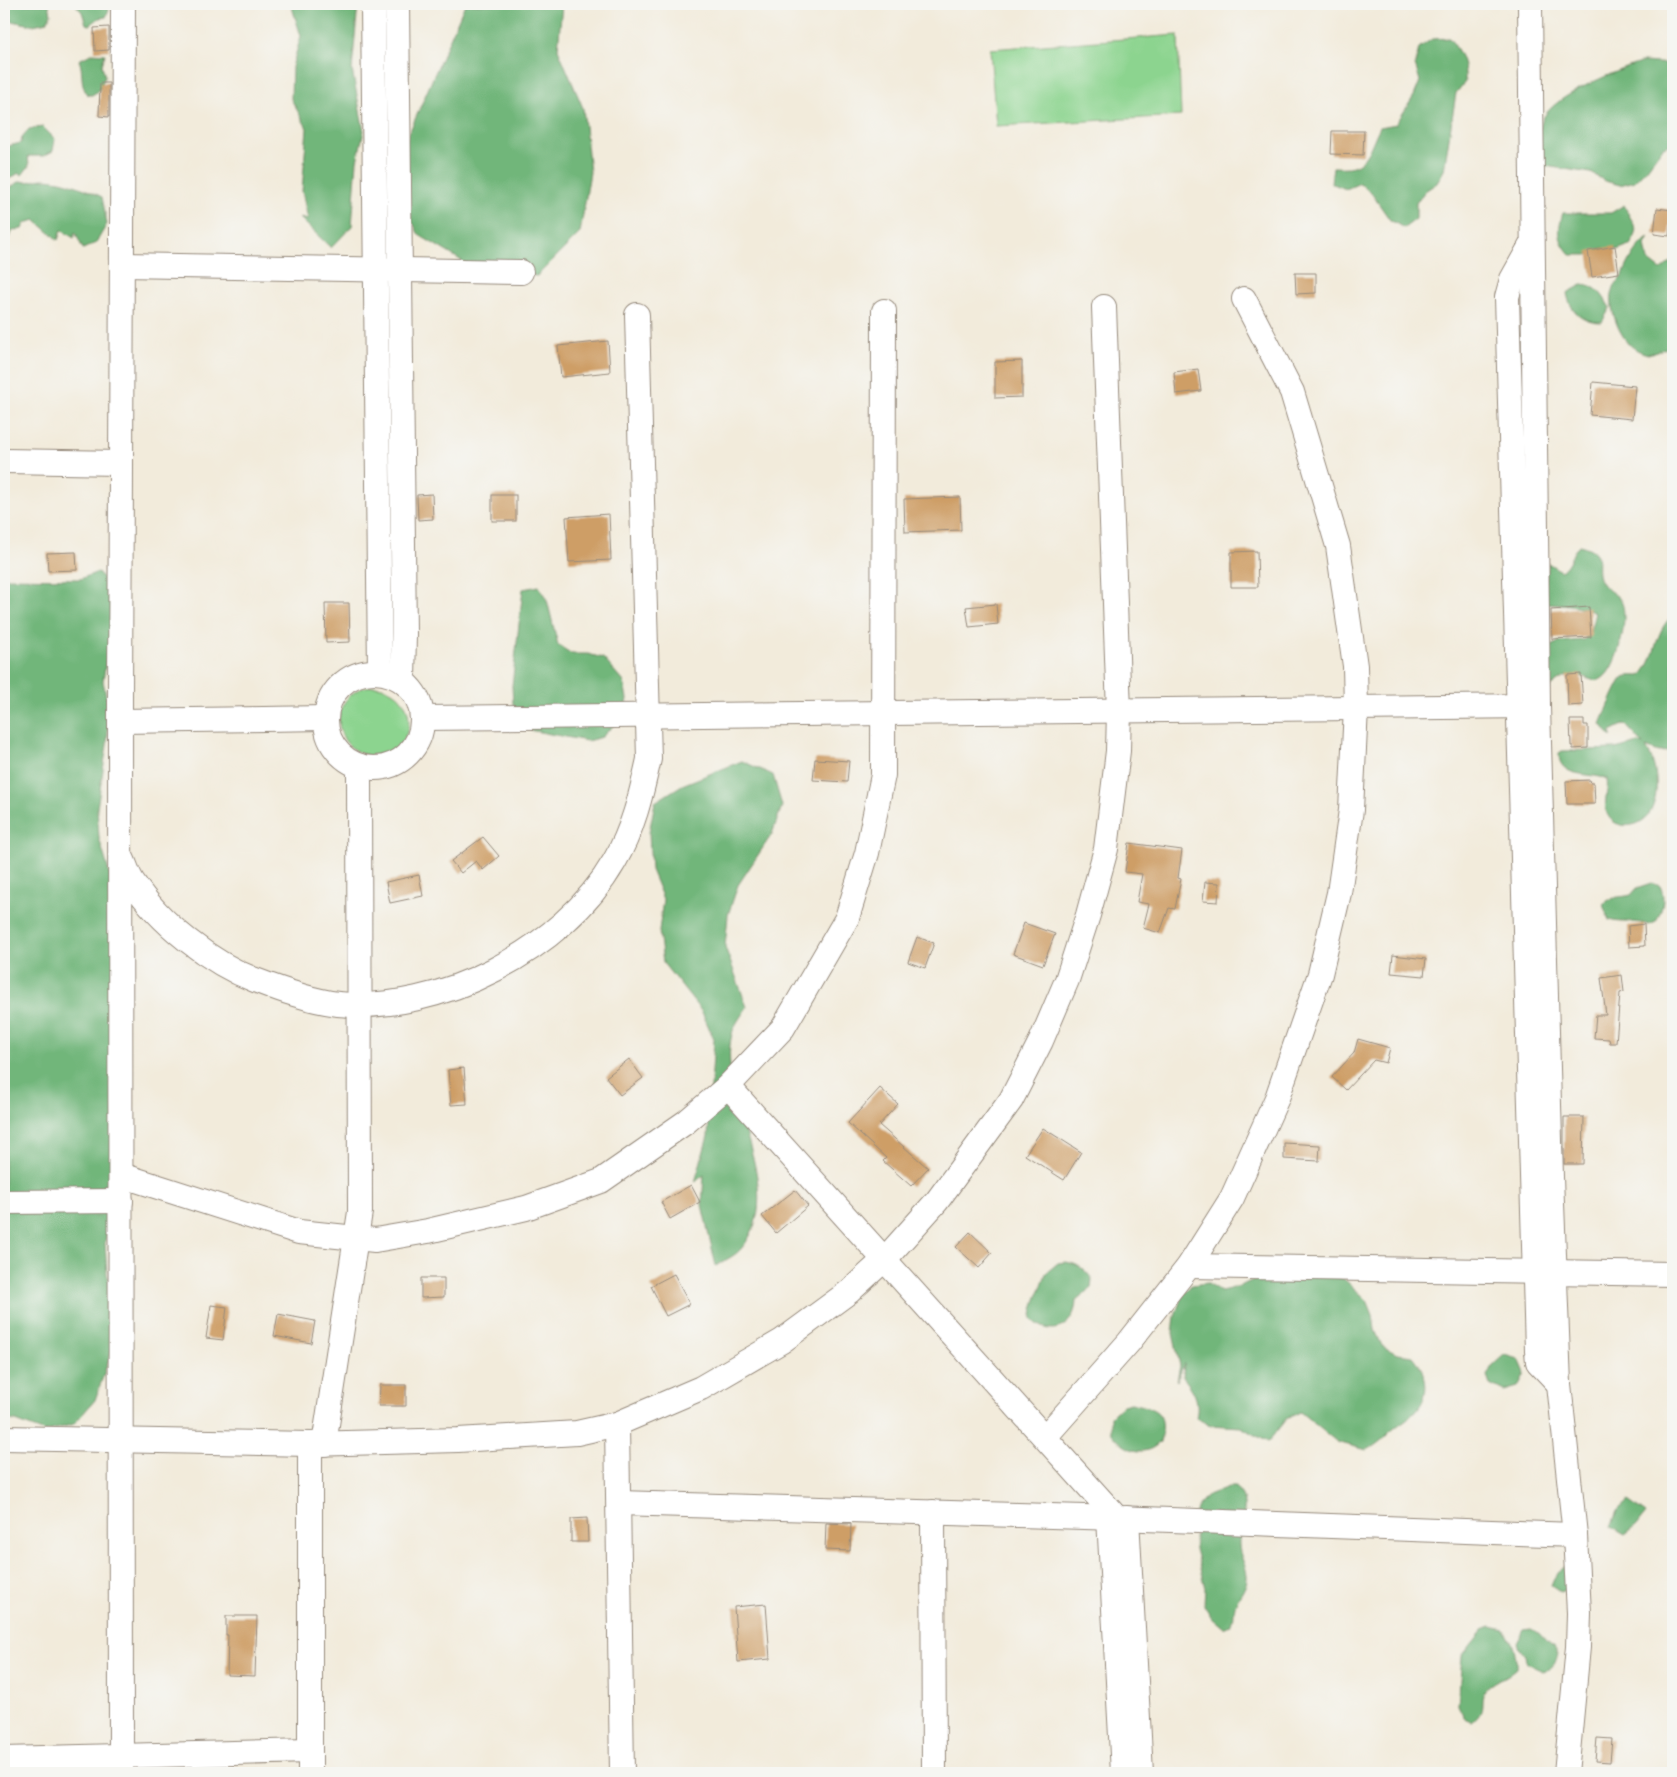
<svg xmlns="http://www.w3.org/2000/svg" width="1677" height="1777" font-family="Caveat,sans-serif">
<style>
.green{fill:#8cd48f;stroke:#647f56}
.forest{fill:#71b67a;stroke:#56704c}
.building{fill:#ce9e66}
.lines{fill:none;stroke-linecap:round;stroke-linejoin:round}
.minor-casing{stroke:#968a7c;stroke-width:26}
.minor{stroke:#fff;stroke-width:24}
</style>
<rect width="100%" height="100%" fill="#f6f6f2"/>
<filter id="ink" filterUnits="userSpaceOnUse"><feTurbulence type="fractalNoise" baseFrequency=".02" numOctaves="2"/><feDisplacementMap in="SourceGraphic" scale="10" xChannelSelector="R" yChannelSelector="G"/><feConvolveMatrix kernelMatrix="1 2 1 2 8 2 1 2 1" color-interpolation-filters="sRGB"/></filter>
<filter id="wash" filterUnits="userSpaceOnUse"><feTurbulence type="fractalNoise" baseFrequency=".0096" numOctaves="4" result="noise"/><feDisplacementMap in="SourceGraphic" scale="20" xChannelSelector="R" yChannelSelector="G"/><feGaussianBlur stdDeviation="1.12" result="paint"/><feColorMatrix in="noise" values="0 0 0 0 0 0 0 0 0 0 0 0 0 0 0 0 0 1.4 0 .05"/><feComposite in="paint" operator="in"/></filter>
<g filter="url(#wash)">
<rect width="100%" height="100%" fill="#f2ebdb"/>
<g class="green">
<path d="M1178,35L1181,116L996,126L990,49Z"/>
<circle cx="374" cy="721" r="35"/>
</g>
<g class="forest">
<path d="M9,4H49L51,14L47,22L33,25L11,21Z"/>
<path d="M75,4H107L109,10L106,17L99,18L90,25L86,24L82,12Z"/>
<path d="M291,4H358L352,70L364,131L357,161L352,226L331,248L300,218L308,220L302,191L307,128L291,99L292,67L301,36Z"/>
<path d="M465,4H562L558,49L583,108L590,172L580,233L537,276L472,267L419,235L390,177Z"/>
<path d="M1449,38C1461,53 1466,63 1465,82L1456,93L1444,170L1437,183L1425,191L1416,203V219L1404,228L1390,220L1372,194L1360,183L1346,189L1331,183L1333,167C1338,167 1348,168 1353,166C1369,161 1372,140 1380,127L1396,124L1414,96L1420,81L1415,65L1419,48L1432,39Z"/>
<path d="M93,53L105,54L102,65L105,77L98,91L92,95H88C79,85 84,71 79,60Z"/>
<path d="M1643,62L1673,64V144L1663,147L1646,170L1635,181L1620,185L1605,181L1591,173L1545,166C1543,162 1539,157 1538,152C1537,145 1539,128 1542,121C1550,96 1619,70 1643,62Z"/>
<path d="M43,127L55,139L53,151L43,156H28L29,166L22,175L19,173L4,182V187L9,188L21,181C29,184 36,179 45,179C65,180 84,188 102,197L107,224L96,243L83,249L75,232L74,238L61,230L58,240L35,220L25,223L22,229L13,230L4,247V147L21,143L22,137L29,129Z"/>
<path d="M1624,205L1636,229L1632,244L1617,250L1602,248L1587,255H1571C1558,241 1557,231 1563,213H1611Z"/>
<path d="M1649,237L1645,245L1648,260L1661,270L1673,260V346L1648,354C1644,353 1638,351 1634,348C1619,338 1606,304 1614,288C1616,283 1620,279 1623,275C1630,259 1635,249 1649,237Z"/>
<path d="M1582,285C1598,285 1603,296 1610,308L1602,322C1583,322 1570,312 1567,293Z"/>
<path d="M1579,545C1611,552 1589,568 1603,585C1609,592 1619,595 1622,603C1629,619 1617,674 1599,680C1591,682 1585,676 1577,675C1565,673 1553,685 1544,692V649L1559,642L1583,640L1589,636L1595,613C1580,604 1560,604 1542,603L1548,563L1561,571C1571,564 1571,553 1579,545Z"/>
<path d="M98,572L111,589L112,620L103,681L109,711L107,745L97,808L99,838L117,899L121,1153L105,1243L107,1274L118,1308L116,1339L95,1400L74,1424L45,1432L16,1421L4,1419V578L80,579Z"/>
<path d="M539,586L547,600L558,645L572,654H588L603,658L624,682L627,699L624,715L602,737L587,741L524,729H527L513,703L512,686L523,589Z"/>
<path d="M1673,615V751L1659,752L1646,747C1657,765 1661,795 1649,814C1639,830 1610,830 1606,810C1604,799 1609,789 1607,779C1590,772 1558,779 1559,753L1562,751L1615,749L1639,743L1644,745L1625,724L1611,731V737L1601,724C1604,717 1619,679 1624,677C1629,675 1636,676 1641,676C1659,656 1652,634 1673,615Z"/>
<path d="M742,761L773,775L782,806L772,834L738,885L728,915L725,947L747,1007C742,1015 734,1025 732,1034C715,1101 792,1188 741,1249C735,1256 723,1261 716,1266L702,1205L704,1175L695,1182L708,1136L714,1039L702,1012L663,963L659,931L663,899L651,870L649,833L655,802L682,785Z"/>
<path d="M1652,883L1660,886C1666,897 1662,911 1656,922L1649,925C1636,920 1622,924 1609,920L1603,905C1612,895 1620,898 1631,895L1637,888Z"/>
<path d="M1066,1262C1078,1264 1085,1269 1092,1279L1091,1287L1086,1293L1076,1301C1075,1327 1050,1339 1032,1319C1032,1302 1042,1289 1046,1273L1058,1263Z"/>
<path d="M1281,1264L1344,1279L1367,1300L1373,1315L1375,1330L1382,1346L1397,1354L1413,1356C1427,1373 1432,1394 1415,1412C1408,1419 1399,1424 1391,1431C1383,1439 1377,1445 1367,1450L1337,1442L1300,1412L1286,1419L1268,1442L1241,1427L1210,1425L1196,1418C1200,1400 1194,1391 1183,1377L1184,1363L1177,1381L1180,1366L1173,1333L1175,1316L1181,1299L1191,1285L1208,1283L1221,1291C1244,1287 1261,1276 1281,1264Z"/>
<path d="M1504,1355L1519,1359L1525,1373L1518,1387L1504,1391L1490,1384L1487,1376L1492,1366Z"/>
<path d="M1131,1403C1159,1409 1167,1413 1160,1442C1144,1459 1123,1450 1111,1432V1416L1123,1405Z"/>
<path d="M1228,1487H1236C1253,1506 1238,1524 1239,1545C1239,1555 1246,1565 1247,1575C1248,1586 1240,1594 1236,1603C1233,1610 1235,1618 1231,1625L1224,1628L1212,1618L1204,1605L1205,1588L1195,1549V1516L1197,1508L1208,1495Z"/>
<path d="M1628,1501L1646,1514L1637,1526L1625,1535L1611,1527L1617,1511Z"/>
<path d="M1569,1563L1567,1589L1560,1592L1551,1586L1557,1572Z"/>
<path d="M1491,1627L1505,1630C1512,1641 1517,1655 1516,1668C1508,1676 1488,1683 1484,1691C1479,1703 1487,1711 1472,1722L1465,1719L1458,1705L1462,1656L1483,1630Z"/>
<path d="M1532,1629C1542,1633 1545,1643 1554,1647L1558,1655C1555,1664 1551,1668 1542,1671L1527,1662L1526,1655L1519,1650L1517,1643L1524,1630Z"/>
</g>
<g id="blocks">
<g class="building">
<path d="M109,27V50L95,51L94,28Z"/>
<path d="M100,83H109V117L99,116Z"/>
<path d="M1332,131H1364L1363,155L1331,154Z"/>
<path d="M1657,208L1672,210L1669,236L1654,234Z"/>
<path d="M1615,246L1619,273L1592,277L1588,251Z"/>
<path d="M1295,273H1316V293L1296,294Z"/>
<path d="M608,341L610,372L561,377L558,346Z"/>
<path d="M1022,361V397L995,398V362Z"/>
<path d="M1198,369L1201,391L1176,394L1174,372Z"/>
<path d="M1593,382L1635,386L1632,419L1590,415Z"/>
<path d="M432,494L433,519L418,520L417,495Z"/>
<rect x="492" y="495" width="24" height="26"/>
<path d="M960,497L961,530L905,532L904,499Z"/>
<path d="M609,514L611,560L569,562L566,517Z"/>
<path d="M1257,551L1258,587H1231V552Z"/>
<path d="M76,552L77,570L48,571L47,553Z"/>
<path d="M325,603H349L350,642L326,643Z"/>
<path d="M996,604L998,624L969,627L966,607Z"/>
<path d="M1589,607L1591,637L1552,639L1551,610Z"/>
<path d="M1581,674L1583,705L1568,706L1567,675Z"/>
<path d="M1570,720H1584V725H1588V748L1573,749V746H1571Z"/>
<path d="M815,759L849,761L847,782L813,780Z"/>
<path d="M1590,780L1591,783H1594L1595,804H1567L1566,781Z"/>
<path d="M483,837L499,856L483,870L476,861L461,873L451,861Z"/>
<path d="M1129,843L1182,850L1178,878L1181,879L1175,909L1169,908L1160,933L1143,928L1149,904L1137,902L1142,874L1125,872Z"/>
<path d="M419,875L423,896L390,903L386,882Z"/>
<path d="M1205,882L1219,883L1218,902L1203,901Z"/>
<path d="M1024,923L1055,934L1043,965L1013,954Z"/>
<path d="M1644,924L1645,946L1629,947L1628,926Z"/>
<path d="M917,937L934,943L925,968L908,962Z"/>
<path d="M1393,955L1426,959L1424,976L1391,973Z"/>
<path d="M1622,975L1624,992L1620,993L1616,1043H1610L1609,1039L1594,1038L1596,1015H1606L1601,978Z"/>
<path d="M1358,1039L1390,1048L1386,1063L1374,1060L1346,1090L1332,1077L1354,1053Z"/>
<path d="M629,1059L643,1078L620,1095L606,1077Z"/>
<path d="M464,1068L467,1104L451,1105L448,1070Z"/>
<path d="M880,1088L898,1104L879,1125L928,1168L911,1186L883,1161L886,1158L848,1123Z"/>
<path d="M1564,1117H1584L1583,1164H1564Z"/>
<path d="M1043,1128L1081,1152L1064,1180L1025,1155Z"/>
<path d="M1284,1143L1320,1145L1319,1161L1284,1159Z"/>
<path d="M691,1185L700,1202L670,1219L661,1202Z"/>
<path d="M795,1190L808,1206L776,1233L762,1216Z"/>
<path d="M970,1232L992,1253L979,1268L956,1247Z"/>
<path d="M674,1274L690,1304L666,1316L651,1286Z"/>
<path d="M421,1278H444V1297L421,1298Z"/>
<path d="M211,1305L227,1307L223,1340L206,1338Z"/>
<path d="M278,1314L315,1321L311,1343L274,1336Z"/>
<path d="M380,1385H406V1406H379Z"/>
<path d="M587,1518L588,1542H571V1519Z"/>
<path d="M826,1523L851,1524L850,1551L825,1550Z"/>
<path d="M766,1604L770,1659L738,1662L734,1607Z"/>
<path d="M226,1616H257L255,1676L227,1675L228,1635H226Z"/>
<path d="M1597,1738L1612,1739L1610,1762L1595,1761Z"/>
</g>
</g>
</g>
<g filter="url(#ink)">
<use href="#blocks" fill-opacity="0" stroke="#968a7c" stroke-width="1"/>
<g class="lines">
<defs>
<g id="minor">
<path d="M373,4L380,672"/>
<path d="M397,4L404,634L403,680"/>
<path d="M1530,4L1538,706L1551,1177L1559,1384L1575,1535L1579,1613L1578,1647L1566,1773"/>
<path d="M1531,245L1512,279L1507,297L1537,1351L1538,1362L1559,1384"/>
<path d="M123,265L521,272"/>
<path d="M4,461L121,463"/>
<circle cx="374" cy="720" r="48"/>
<path d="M423,718L1533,706"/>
<path d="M120,721L326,718"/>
<path d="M122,858C126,866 128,875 133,882C159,923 211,963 255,980C281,990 311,1001 338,1004C439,1014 564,949 614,862C633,830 641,795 649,759L637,315"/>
<path d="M728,1086L1117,1518"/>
<path d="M121,1175L299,1232L375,1240L428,1231L526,1208L601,1181L686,1122L728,1086L783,1028L847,918L867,853L883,775L884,311"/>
<path d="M4,1202L121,1201"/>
<path d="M1189,1266L1673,1274"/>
<path d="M617,1424L622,1773"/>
<path d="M1045,1437L1129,1342L1189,1266L1232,1198L1277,1098L1320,974L1339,893L1351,810L1356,708L1355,666L1338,546L1292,392L1244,299"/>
<path d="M4,1438L310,1444L458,1440L577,1433L617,1424L701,1388L782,1341L850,1291L885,1259L937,1201L1011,1100L1041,1041L1067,980L1088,915L1106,849L1118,751L1119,711L1104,307"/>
<path d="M324,1444L360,1212L359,766"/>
<path d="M619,1503L1117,1518L1575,1535"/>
<path d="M933,1512L934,1773"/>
<path d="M1109,1518L1123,1773"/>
<path d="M1127,1518L1141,1773"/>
<path d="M4,1759L310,1751"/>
<path d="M121,1773L120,700L123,4"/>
<path d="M310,1773V1444"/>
</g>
</defs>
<use href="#minor" class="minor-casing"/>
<use href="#minor" class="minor"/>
</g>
</g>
<rect width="1677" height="1777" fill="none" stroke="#f6f6f2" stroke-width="20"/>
</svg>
